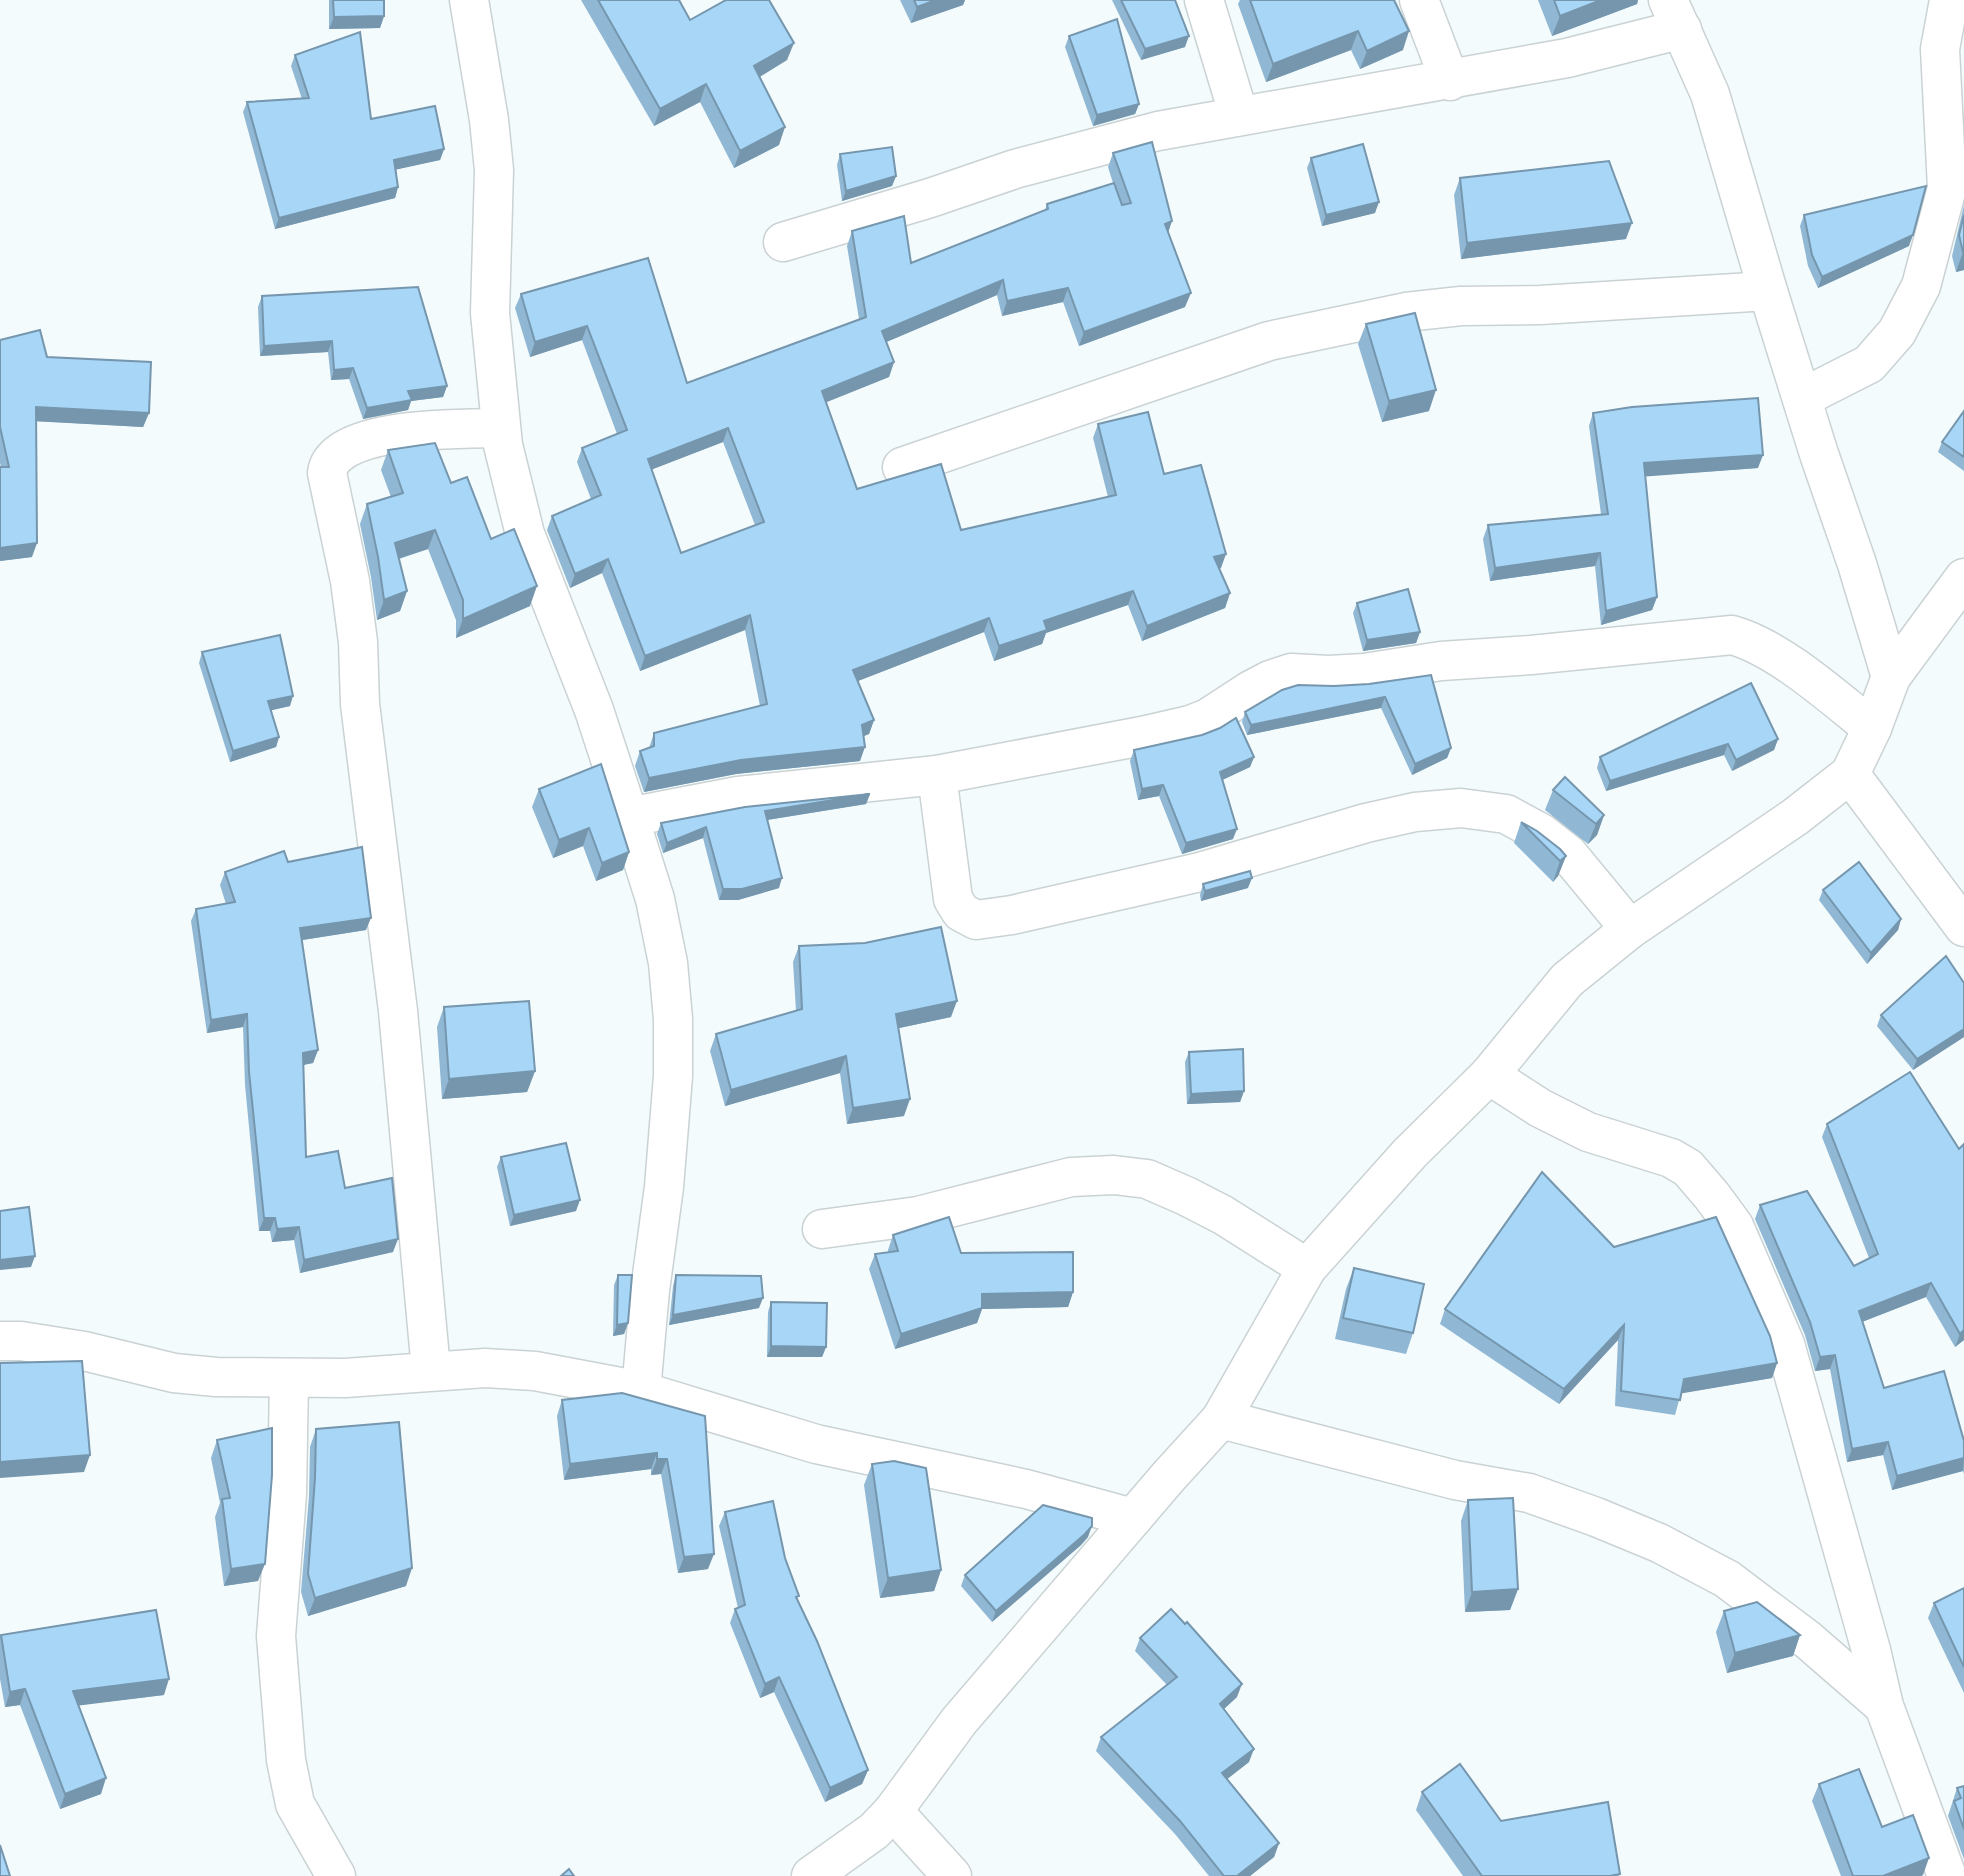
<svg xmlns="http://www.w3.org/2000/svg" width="1964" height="1876" font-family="'DejaVu Sans',sans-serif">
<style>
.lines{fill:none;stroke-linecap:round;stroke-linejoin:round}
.minor-casing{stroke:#cad2d4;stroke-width:41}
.minor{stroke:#fff;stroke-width:38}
.wall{fill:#90b8d4;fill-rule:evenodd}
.shaded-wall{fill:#7596ad}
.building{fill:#a7d6f7;stroke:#7596ad;stroke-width:2;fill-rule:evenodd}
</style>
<rect width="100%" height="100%" fill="#f3fbfd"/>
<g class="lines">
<defs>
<g id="minor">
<path d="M469,0L489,120L494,170L490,313L503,445L525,534L594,710L629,817L655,899L668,963L673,1019V1076L664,1187L650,1290L641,1391"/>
<path d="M1204,0L1239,116"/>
<path d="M1419,0L1450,81"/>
<path d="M1668,0L1710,94L1768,291L1819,454L1857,564L1891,677"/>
<path d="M783,242L930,198L1015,169L1158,131L1567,58L1682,29"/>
<path d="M1802,398L1869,364L1897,332L1921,286L1947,188L1940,49L1949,0"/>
<path d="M902,467L1269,341L1406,312L1461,306L1540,305L1768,291"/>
<path d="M1850,774L1964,927"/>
<path d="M937,775L953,899L961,912L976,920L1012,915L1200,872L1366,823L1415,812L1461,808L1506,814L1541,833L1568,854L1630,929"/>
<path d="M629,817L738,796L937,775L1142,736L1190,725L1208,718L1251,690L1270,680L1291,673L1329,675L1364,673L1441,661L1531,655L1732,635C1779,648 1833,697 1872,728"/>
<path d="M1489,1075L1540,1108L1588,1132L1671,1158L1688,1168L1712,1196L1734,1226L1785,1344L1871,1650L1884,1706"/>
<path d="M822,1229L918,1216L1071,1177L1114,1175L1147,1179L1186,1196L1223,1215L1307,1268"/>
<path d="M0,1341H21L84,1351L174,1373L216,1377L345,1378L485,1368L535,1371L641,1391L816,1444L1026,1489L1133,1518"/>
<path d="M431,1370L398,1011L360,704L358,642L350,581L327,473C333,425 464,429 500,428"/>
<path d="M289,1379L287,1494L276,1636L286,1760L295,1804L336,1876"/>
<path d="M1221,1419L1455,1480L1529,1493L1596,1517L1659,1543L1727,1579L1808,1640L1884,1706L1947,1876"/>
<path d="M893,1811L952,1876"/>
<path d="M811,1876L874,1831L893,1811L959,1721L1169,1476L1221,1419L1307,1268L1410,1153L1489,1075L1567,980L1630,929L1795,817L1850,774L1872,728L1891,677L1964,578"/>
</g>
</defs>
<use href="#minor" class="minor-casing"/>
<use href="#minor" class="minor"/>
</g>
<g class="wall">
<path d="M329,0H384V16L380,28L329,29Z"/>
<path d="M581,0H679L690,20L787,60L759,77L779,145L734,168L700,102L654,126Z"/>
<path d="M900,0H965L963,5L911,23Z"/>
<path d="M1112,0H1175L1185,47L1141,60Z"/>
<path d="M1240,0H1394L1403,50L1360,69L1351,50L1266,82L1238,4Z"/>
<path d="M1538,0H1638L1637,4L1552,36Z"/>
<path d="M1069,36L1139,104L1135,114L1093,126L1065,47Z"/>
<path d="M295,55L371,119L444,149L440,160L396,169L398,187L395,198L275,229L243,112L247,102L302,99L291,66Z"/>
<path d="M1113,153L1168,233L1185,307L1079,346L1063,302L1002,316L997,295L886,342L894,362L889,377L826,402L857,489L961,530L1108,497L1093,438L1098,424L1164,474L1221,568L1219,569L1230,593L1225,608L1142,641L1128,605L1046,633L1042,644L994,661L984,632L857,681L874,720L869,734L863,736L860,761L736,774L644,792L635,766L640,751L649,748L654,733L760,706L745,630L640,671L602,573L570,588L547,530L552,516L591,499L577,462L582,448L617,434L582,340L530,357L515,308L521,294L648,258L687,383L859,319L847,246L852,231L911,263L1045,210L1047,204L1113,183L1108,167ZM723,442L755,525L681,553L652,469Z"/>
<path d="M840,154L896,176L892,186L842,201L837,165Z"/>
<path d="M1311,158L1375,213L1322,226L1307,168Z"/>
<path d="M1460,178L1626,239L1461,259L1454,195Z"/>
<path d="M1964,205V270L1956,272L1952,256Z"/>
<path d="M1804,215L1909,246L1818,288L1808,266L1800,226Z"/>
<path d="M262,296L447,386L443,397L411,401L408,410L363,419L349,379L331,380L328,352L260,356L258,307Z"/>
<path d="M1366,324L1429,411L1382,422L1358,344Z"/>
<path d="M0,340L47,357L149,413L143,427L36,421L32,557L0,561V467H1L0,463Z"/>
<path d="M1964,411V471L1938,452L1942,442Z"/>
<path d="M1593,413L1758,468L1645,476L1657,597L1652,610L1601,625L1595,566L1490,581L1483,539L1488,525L1601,514L1589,426Z"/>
<path d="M388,450L451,483L491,539L530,606L456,638V620L428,549L399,559L407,591L400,611L377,620L371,577L360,524L367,504L391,497L381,470Z"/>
<path d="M1357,603L1420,632L1416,643L1363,651L1353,613Z"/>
<path d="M202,652L290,706L271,710L279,737L276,747L230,762L199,663Z"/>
<path d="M1369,684L1451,748L1447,758L1412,775L1381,708L1247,735L1242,722L1245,712Z"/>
<path d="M1778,739L1774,750L1732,771L1724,755L1606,791L1597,768L1600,757Z"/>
<path d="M1134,750L1254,757L1250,767L1222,780L1233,839L1182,854L1159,796L1138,800L1130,761Z"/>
<path d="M539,789L629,852L623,870L596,881L583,846L553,858L532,807Z"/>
<path d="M1553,790L1604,815L1597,835L1588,844L1545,810Z"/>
<path d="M870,794L866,804L767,820L779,888L738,900H719L703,838L663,853L657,834L661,823Z"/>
<path d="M1521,822L1566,856L1558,876L1553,882L1514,843Z"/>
<path d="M288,862L366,930L302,940L318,1050L313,1063L303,1065L306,1157L345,1188L393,1252L300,1273L294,1240L272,1242L270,1231H259L245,1085L243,1027L207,1033L191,921L196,909L226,904L220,885L225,872Z"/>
<path d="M1203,884L1248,888L1201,901L1200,895Z"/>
<path d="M1823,890L1901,919L1898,930L1867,964L1819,900Z"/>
<path d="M799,946L951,1017L899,1028L904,1116L847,1124L840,1073L725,1106L710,1051L716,1034L796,1011L793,962Z"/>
<path d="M1964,983V1037L1913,1070L1877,1026L1881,1015Z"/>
<path d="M444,1007L535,1071L527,1092L442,1099L437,1027Z"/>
<path d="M1189,1052L1244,1091L1240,1102L1187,1104L1185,1062Z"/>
<path d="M1910,1072L1964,1340L1955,1347L1926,1297L1862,1322L1884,1388L1964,1441V1474L1963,1471L1892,1490L1883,1455L1847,1462L1830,1369L1815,1371L1805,1335L1755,1219L1760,1205L1854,1266L1869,1258L1822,1137L1827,1124Z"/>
<path d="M501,1157L576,1211L510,1226L497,1167Z"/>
<path d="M893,1235L961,1253L1073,1292L1068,1307L982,1309L977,1323L895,1349L869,1269L875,1254L888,1252V1250Z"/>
<path d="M1614,1247L1777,1363L1772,1378L1681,1393L1675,1415L1615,1406L1618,1340L1559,1404L1440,1324L1445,1309Z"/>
<path d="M1354,1268L1413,1333L1406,1354L1335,1339L1346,1289Z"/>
<path d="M618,1275L628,1323L624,1334L613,1336L614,1285Z"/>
<path d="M676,1275L759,1308L669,1325L673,1286Z"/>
<path d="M771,1302L826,1347L822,1357H767L768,1312Z"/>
<path d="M562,1400L705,1416L708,1569L678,1573L661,1474L651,1475V1469L564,1480L557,1416Z"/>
<path d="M316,1429L406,1586L308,1616L301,1592L309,1496L310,1447Z"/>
<path d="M217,1440L258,1581L224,1586L215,1517L220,1503L211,1458Z"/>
<path d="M872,1464L941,1570L934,1591L880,1598L864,1485Z"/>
<path d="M1468,1500L1518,1589L1510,1610L1465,1612L1461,1521Z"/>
<path d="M725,1512L785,1558L798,1601L868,1770L862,1784L825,1802L774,1692L760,1698L730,1623L735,1609L738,1608L719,1526Z"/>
<path d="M1088,1537L1081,1545L992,1622L961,1586L965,1575Z"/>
<path d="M1964,1588V1693L1928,1618L1934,1603Z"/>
<path d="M1724,1611L1800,1635L1793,1656L1727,1673L1716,1632Z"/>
<path d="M1,1635L164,1695L78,1705L101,1794L60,1809L20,1705L5,1707L0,1679V1637Z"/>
<path d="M1140,1638L1237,1697L1224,1709L1249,1762L1227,1779L1279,1843L1274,1857L1250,1876H1209L1175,1834L1096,1751L1101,1737L1167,1685L1135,1651Z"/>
<path d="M1819,1784L1882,1827L1923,1875L1921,1876H1841L1812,1801Z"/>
<path d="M1964,1786V1859L1948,1816L1957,1788Z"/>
<path d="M1422,1792L1501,1821L1620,1876H1463L1416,1810Z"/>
</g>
<g class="shaded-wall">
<path d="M936,0H965L963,5L911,23L917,7Z"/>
<path d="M1601,0H1638L1637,4L1552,36L1560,16Z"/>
<path d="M384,16L380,28L329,29L334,17Z"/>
<path d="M1358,31L1351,50L1266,82L1273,64Z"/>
<path d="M1409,31L1403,50L1360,69L1367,51Z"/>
<path d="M1189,36L1185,47L1141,60L1145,49Z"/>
<path d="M794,43L787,60L748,84L754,66Z"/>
<path d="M706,84L700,102L654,126L660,109Z"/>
<path d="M1139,104L1135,114L1093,126L1097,115Z"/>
<path d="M785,127L779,145L734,168L740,151Z"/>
<path d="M444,149L440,160L390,171L394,160Z"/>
<path d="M896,176L892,186L842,201L846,191Z"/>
<path d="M398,187L395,198L275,229L279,218Z"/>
<path d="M1379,202L1375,213L1322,226L1326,215Z"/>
<path d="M1172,221L1167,236L1165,224Z"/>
<path d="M1632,223L1626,239L1461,259L1467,243Z"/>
<path d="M1913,235L1909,246L1818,288L1822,277Z"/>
<path d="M1963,252H1964V270L1956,272Z"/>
<path d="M1003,280L997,295L877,346L882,331Z"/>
<path d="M1068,288L1063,302L1002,316L1007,301Z"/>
<path d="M1191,293L1185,307L1079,346L1084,332Z"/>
<path d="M587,326L582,340L530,357L535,342Z"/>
<path d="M332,341L328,352L260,356L264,346Z"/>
<path d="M894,362L889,377L817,406L822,391Z"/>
<path d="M353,368L349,379L331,380L334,370Z"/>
<path d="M447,386L443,397L411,401L408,410L363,419L367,408L408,391Z"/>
<path d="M1436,390L1429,411L1382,422L1389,401Z"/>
<path d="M36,407L149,413L143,427L31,421Z"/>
<path d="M728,428L723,442L643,473L648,459Z"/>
<path d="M1763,455L1758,468L1639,477L1644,463Z"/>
<path d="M435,530L428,549L388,562L395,543Z"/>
<path d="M37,543L32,557L0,561V548Z"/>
<path d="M1600,553L1595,566L1490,581L1495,568Z"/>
<path d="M1226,554L1221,568L1209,572L1214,557Z"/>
<path d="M608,559L602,573L570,588L575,574Z"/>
<path d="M537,586L530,606L456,638L463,619Z"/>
<path d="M407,591L400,611L377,620L384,600Z"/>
<path d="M1133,591L1128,605L1046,633L1042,644L994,661L999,646L1044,621Z"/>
<path d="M1230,593L1225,608L1142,641L1147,626Z"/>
<path d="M1657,597L1652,610L1601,625L1606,611Z"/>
<path d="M750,615L745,630L640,671L645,656Z"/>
<path d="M989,618L984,632L848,685L853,670Z"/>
<path d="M1420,632L1416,643L1363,651L1367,640Z"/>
<path d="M293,696L290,706L264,712L268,701Z"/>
<path d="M1385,697L1381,708L1247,735L1251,725Z"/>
<path d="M874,720L869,734L857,739L862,725Z"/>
<path d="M279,737L276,747L230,762L233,751Z"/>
<path d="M1778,739L1774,750L1732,771L1736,760Z"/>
<path d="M1728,744L1724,755L1606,791L1610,781Z"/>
<path d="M865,747L860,761L736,774L644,792L649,778L741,760Z"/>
<path d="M1451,748L1447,758L1412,775L1415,764Z"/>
<path d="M1254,757L1250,767L1216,783L1220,772Z"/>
<path d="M1163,785L1159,796L1138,800L1142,789Z"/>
<path d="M870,794L866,804L761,821L765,811Z"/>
<path d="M1604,815L1597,835L1588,844L1596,824Z"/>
<path d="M706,827L703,838L663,853L667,843Z"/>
<path d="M589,828L583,846L553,858L559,840Z"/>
<path d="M1237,829L1233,839L1182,854L1186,843Z"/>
<path d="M629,852L623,870L596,881L602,863Z"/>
<path d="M1566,856L1558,876L1553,882L1560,861Z"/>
<path d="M782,878L779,888L738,900H719L723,889Z"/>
<path d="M1252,878L1248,888L1201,901L1205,891Z"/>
<path d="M371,918L366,930L296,941L300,928Z"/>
<path d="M1901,919L1898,930L1867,964L1871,953Z"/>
<path d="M957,1001L951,1017L890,1030L896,1014Z"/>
<path d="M247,1014L243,1027L207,1033L211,1020Z"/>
<path d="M1964,1029V1037L1913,1070L1917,1059Z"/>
<path d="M318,1050L313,1063L298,1066L303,1053Z"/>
<path d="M846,1056L840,1073L725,1106L731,1090Z"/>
<path d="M535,1071L527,1092L442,1099L449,1079Z"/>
<path d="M1244,1091L1240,1102L1187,1104L1191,1094Z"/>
<path d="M910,1099L904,1116L847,1124L853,1108Z"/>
<path d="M580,1200L576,1211L510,1226L514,1215Z"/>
<path d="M264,1218H275L270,1231H259Z"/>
<path d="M299,1227L294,1240L272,1242L277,1229Z"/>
<path d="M398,1239L393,1252L300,1273L304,1260Z"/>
<path d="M35,1256L31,1267L0,1270V1260Z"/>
<path d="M1931,1283L1926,1297L1854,1325L1859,1311Z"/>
<path d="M1073,1292L1068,1307L982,1309L977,1323L895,1349L901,1334L982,1294Z"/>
<path d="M763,1298L759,1308L669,1325L673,1315Z"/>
<path d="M628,1323L624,1334L613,1336L617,1325Z"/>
<path d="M1624,1325L1618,1340L1559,1404L1564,1389Z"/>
<path d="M1964,1330V1340L1955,1347L1960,1334Z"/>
<path d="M771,1346L826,1347L822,1357H767Z"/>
<path d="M1835,1355L1830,1369L1815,1371L1820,1357Z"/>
<path d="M1777,1363L1772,1378L1678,1394L1684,1379Z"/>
<path d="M1888,1442L1883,1455L1847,1462L1852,1449Z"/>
<path d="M657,1453L651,1469L564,1480L570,1464Z"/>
<path d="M90,1455L84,1472L0,1478V1462Z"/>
<path d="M1964,1458L1963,1471L1892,1490L1897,1476Z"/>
<path d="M657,1459H667L661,1474L651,1475Z"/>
<path d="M1092,1526L1088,1537L1081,1545L992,1622L996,1611Z"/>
<path d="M714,1554L708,1569L678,1573L684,1557Z"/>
<path d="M265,1564L258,1581L224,1586L231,1569Z"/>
<path d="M412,1568L406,1586L308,1616L315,1598Z"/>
<path d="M941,1570L934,1591L880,1598L888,1578Z"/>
<path d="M1518,1589L1510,1610L1465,1612L1472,1592Z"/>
<path d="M1800,1635L1793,1656L1727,1673L1735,1653Z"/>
<path d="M779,1677L774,1692L760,1698L765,1684Z"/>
<path d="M169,1679L164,1695L67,1707L73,1691Z"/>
<path d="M1242,1684L1237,1697L1215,1717L1220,1704Z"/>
<path d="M25,1689L20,1705L5,1707L10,1692Z"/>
<path d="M1254,1749L1249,1762L1217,1787L1222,1773Z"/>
<path d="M868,1770L862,1784L825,1802L830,1788Z"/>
<path d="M106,1778L101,1794L60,1809L65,1794Z"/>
<path d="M1279,1843L1274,1857L1250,1876H1237Z"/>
<path d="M1929,1858L1923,1875L1921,1876H1883Z"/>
</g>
<g class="building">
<path d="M333,0H384V16L334,17Z"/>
<path d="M598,0H679L690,20L726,0H769L794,43L754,66L785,127L740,151L706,84L660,109Z"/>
<path d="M914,0H936L917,7Z"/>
<path d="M1121,0H1175L1189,36L1145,49Z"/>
<path d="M1250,0H1394L1409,31L1367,51L1358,31L1273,64Z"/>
<path d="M1554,0H1601L1560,16Z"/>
<path d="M1117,19L1139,104L1097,115L1069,36Z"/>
<path d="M360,32L371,119L435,106L444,149L394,160L398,187L279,218L247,102L309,98L295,55Z"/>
<path d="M1152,142L1172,221L1165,224L1191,293L1084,332L1068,288L1007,301L1003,280L882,331L894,362L822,391L857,489L941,464L961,530L1116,495L1098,424L1148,412L1164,474L1201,465L1226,554L1214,557L1230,593L1147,626L1133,591L1044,621L1047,630L999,646L989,618L853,670L874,720L862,725L865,747L741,760L649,778L640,751L654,746V733L767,704L750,615L645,656L608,559L575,574L552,516L601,495L582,448L627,430L587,326L535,342L521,294L648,258L687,383L866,317L852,231L904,216L911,263L1048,209L1047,204L1114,183L1122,205L1131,203L1113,153ZM728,428L764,522L681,553L648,459Z"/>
<path d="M1363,144L1379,202L1326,215L1311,158Z"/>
<path d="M892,147L896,176L846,191L840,154Z"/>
<path d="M1609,161L1632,223L1467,243L1460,178Z"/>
<path d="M1926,186L1913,235L1822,277L1812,255L1804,215Z"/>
<path d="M1964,215V252H1963L1959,235Z"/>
<path d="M418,287L447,386L408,391L412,400L367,408L353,368L334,370L332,341L264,346L262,296Z"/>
<path d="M1415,313L1436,390L1389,401L1366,324Z"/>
<path d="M40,330L47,357L151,362L149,413L36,407L37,543L0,548V467H9L0,427V340Z"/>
<path d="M1758,398L1763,455L1644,463L1657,597L1606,611L1600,553L1495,568L1488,525L1608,514L1593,413L1632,407Z"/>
<path d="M1964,411V457L1942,442Z"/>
<path d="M435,443L451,483L467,477L491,539L514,529L537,586L463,619V600L435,530L395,543L407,591L384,600L378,557L367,504L403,493L388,450Z"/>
<path d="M1408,589L1420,632L1367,640L1357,603Z"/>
<path d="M280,635L293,696L268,701L279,737L233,751L202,652Z"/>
<path d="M1431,675L1451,748L1415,764L1385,697L1251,725L1245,712L1282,690L1298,685L1334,686L1369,684Z"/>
<path d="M1751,683L1778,739L1736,760L1728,744L1610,781L1600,757Z"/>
<path d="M1236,718L1254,757L1220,772L1237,829L1186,843L1163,785L1142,789L1134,750L1202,735L1220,728Z"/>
<path d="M601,764L629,852L602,863L589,828L559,840L539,789Z"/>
<path d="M1565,777L1604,815L1596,824L1553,790Z"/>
<path d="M870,794L765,811L782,878L742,889H723L706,827L667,843L661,823L745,807Z"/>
<path d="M1521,822L1537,831L1560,849L1566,856L1560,861Z"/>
<path d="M362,847L371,918L300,928L318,1050L303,1053L306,1157L338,1151L345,1188L392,1178L398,1239L304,1260L299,1227L277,1229L275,1218H264L249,1072L247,1014L211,1020L196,909L235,902L225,872L284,851L288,862Z"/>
<path d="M1859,862L1901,919L1871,953L1823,890Z"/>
<path d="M1250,871L1252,878L1205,891L1203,884Z"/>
<path d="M941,927L957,1001L896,1014L910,1099L853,1108L846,1056L731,1090L716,1034L802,1009L799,946L865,943Z"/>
<path d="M1946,956L1964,983V1029L1917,1059L1881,1015Z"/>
<path d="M529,1001L535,1071L449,1079L444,1007Z"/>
<path d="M1243,1049L1244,1091L1191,1094L1189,1052Z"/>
<path d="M1910,1072L1959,1149L1964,1144V1330L1960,1334L1931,1283L1859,1311L1884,1388L1944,1371L1964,1441V1458L1897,1476L1888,1442L1852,1449L1835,1355L1820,1357L1810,1322L1760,1205L1807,1191L1854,1266L1878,1254L1827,1124Z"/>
<path d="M566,1143L580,1200L514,1215L501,1157Z"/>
<path d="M1542,1172L1614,1247L1716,1217L1770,1336L1777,1363L1684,1379L1680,1400L1621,1391L1624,1325L1564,1389L1445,1309Z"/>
<path d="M29,1207L35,1256L0,1260V1211Z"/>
<path d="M949,1217L961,1253L1073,1252V1292L982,1294V1308L901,1334L875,1254L898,1251L893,1235Z"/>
<path d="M1354,1268L1424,1284L1413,1333L1343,1318Z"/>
<path d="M618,1275H632L628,1323L617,1325Z"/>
<path d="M676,1275L761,1276L763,1298L673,1315Z"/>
<path d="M771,1302L827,1303L826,1347L771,1346Z"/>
<path d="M82,1361L90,1455L0,1462V1363Z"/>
<path d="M622,1393L705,1416L714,1554L684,1557L667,1459H657V1453L570,1464L562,1400Z"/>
<path d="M399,1422L412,1568L315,1598L308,1574L315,1478L316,1429Z"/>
<path d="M272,1428V1475L265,1564L231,1569L222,1499L230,1498L217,1440Z"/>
<path d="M894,1461L926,1468L941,1570L888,1578L872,1464Z"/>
<path d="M1513,1498L1518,1589L1472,1592L1468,1500Z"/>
<path d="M773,1501L785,1558L799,1596L796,1597L817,1641L868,1770L830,1788L779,1677L765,1684L735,1609L745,1605L725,1512Z"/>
<path d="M1043,1505L1092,1518V1526L1085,1534L996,1611L965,1575Z"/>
<path d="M1964,1588V1667L1934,1603Z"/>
<path d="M1757,1602L1800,1635L1735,1653L1724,1611Z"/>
<path d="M1171,1609L1185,1624L1187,1622L1242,1684L1220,1704L1254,1749L1222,1773L1279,1843L1237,1876H1224L1180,1821L1101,1737L1177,1677L1140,1638Z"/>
<path d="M156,1610L169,1679L73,1691L106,1778L65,1794L25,1689L10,1692L1,1635Z"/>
<path d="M1460,1764L1501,1821L1608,1802L1620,1874L1610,1876H1482L1422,1792Z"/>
<path d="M1859,1769L1882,1827L1913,1815L1929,1858L1883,1876H1853L1819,1784Z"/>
<path d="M1964,1786V1829L1954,1801L1961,1798L1957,1788Z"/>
<path d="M0,1845L10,1876H0Z"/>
<path d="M569,1869L574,1876H561Z"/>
</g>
</svg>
